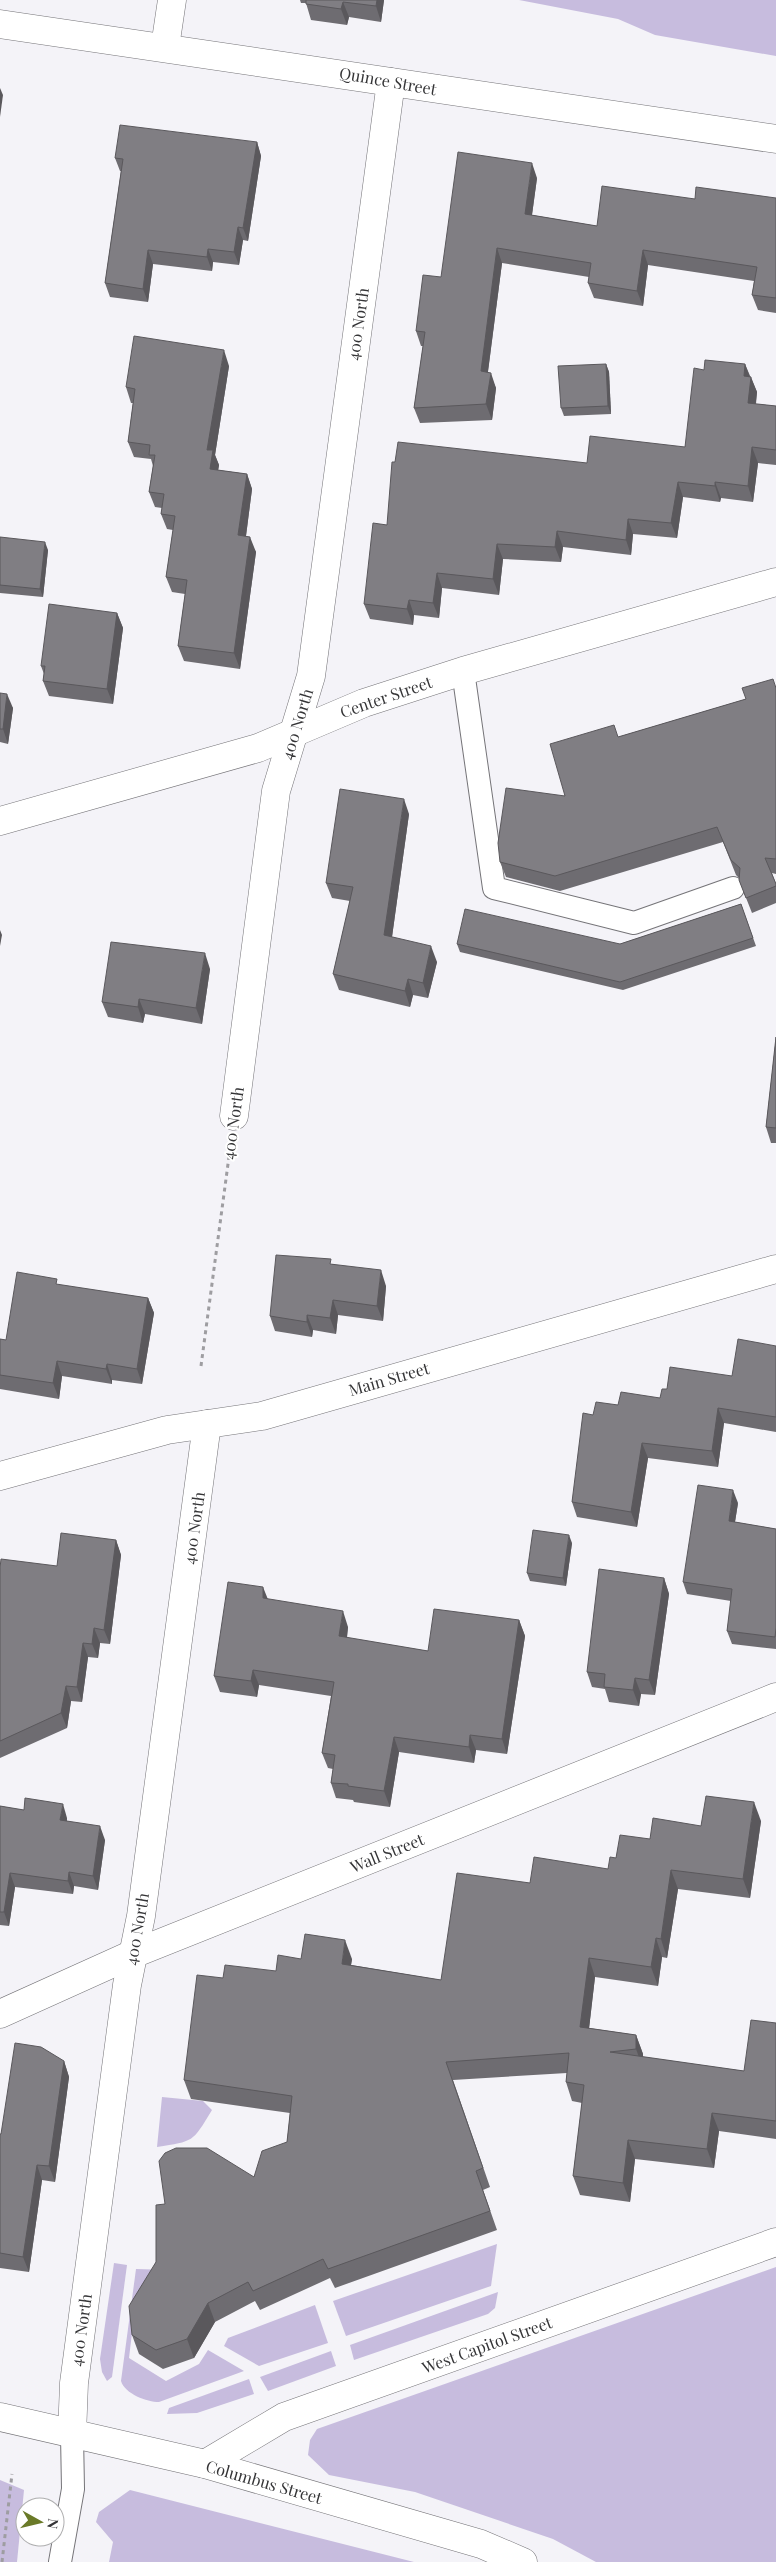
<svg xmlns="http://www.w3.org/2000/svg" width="776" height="2562" font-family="'Playfair Display',serif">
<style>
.green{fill:#c7bcde}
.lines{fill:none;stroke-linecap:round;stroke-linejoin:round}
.service-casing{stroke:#757478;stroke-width:24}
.minor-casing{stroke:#757478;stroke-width:29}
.secondary-casing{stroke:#757478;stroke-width:29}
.path{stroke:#9e9da1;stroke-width:3;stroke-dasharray:4 4;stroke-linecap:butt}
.service{stroke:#fff;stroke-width:22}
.minor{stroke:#fff;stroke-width:28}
.secondary{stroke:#fff;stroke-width:28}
.wall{fill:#6e6c71}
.shaded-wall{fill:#5a585c}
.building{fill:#807e83;stroke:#5a585c}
.labels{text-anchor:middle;stroke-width:4;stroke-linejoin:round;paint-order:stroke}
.street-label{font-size:16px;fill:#353537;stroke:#fff}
</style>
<rect width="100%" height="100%" fill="#f4f3f8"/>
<g class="green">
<path d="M519,0H776V56L655,35L618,19Z"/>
<path d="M162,2097L203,2101L212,2110C192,2143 194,2141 157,2147Z"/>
<path d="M497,2244L491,2286L346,2336L333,2301Z"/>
<path d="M114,2263L127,2265L112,2377L107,2381L102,2372L100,2359Z"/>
<path d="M776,2267V2562H596L553,2539L415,2492L329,2475L308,2455L310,2440L317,2429Z"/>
<path d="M136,2269L171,2270L132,2333L129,2358L166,2381L199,2364L208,2350L244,2371L159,2402C147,2402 125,2394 121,2381Z"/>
<path d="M498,2292L495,2308L488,2314L354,2360L350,2345Z"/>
<path d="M315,2305L328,2343L259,2366L224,2346L228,2338Z"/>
<path d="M331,2351L336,2366L268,2391L260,2377Z"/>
<path d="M249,2379L254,2394L197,2413L167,2414L169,2408Z"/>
<path d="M0,2480L24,2490L17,2562H0Z"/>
<path d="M130,2490L414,2562H109L113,2542L96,2522L99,2512Z"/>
</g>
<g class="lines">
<defs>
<g id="service">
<path d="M463,671L494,888L634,923L733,888"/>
<path d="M60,2562L73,2489L72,2435"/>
</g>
<g id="minor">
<path d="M0,24L776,139"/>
<path d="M165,47L172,0"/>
<path d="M0,821L258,748L364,703L463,671L776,582"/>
<path d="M234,1116L276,791L311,676L391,82"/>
<path d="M0,1476L167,1430L262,1416L776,1269"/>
<path d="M0,2014L133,1954L776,1697"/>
<path d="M72,2435L74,2383L127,1985L141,1916L207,1424"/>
<path d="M205,2464L284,2417L776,2242"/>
</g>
<path id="secondary" d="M0,2417L205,2464L481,2544L523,2562"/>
</defs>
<use href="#service" class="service-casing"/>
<use href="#minor" class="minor-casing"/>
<use href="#secondary" class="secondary-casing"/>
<g class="path">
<path d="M201,1366L230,1149"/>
<path d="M2,2562L12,2474"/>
</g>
<use href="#service" class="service"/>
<use href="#minor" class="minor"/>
<use href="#secondary" class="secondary"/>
</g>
<g class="wall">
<path d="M300,0H384L381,22L349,17L347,25L311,20L306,3H301Z"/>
<path d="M257,142L261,156L248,241L243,240L239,265L213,262L212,271L153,264L148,302L110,297L105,283L121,171H120L115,158Z"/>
<path d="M537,178L532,215L597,226L695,199L776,198V313L758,310L752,295L754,281L648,265L643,306L594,298L588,283L589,277L502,263L488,372L496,388L492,420L420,423L414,408L423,346H421L416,331L441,277Z"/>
<path d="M606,364L609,372L611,414L564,416L561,408Z"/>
<path d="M745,364L757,392L756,404L776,406V465L758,463L753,502L721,498L720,502L683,497L677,538L633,534L631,555L563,547L561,562L503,559L499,595L442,588L439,618L414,615L413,625L370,619L364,604L387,525L587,463L685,447L704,370Z"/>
<path d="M229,366L215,455L219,465L218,470L247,474L252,489L246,536L256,552L240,669L184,661L178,646L185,594L172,592L166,577L173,530L167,529L161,514L162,508L155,507L149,492L153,466L151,459L134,457L128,442L133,403H131L126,387Z"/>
<path d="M0,537L48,550L43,597L0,593Z"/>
<path d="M117,613L123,628L113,704L49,696L43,681L44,674L41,666Z"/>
<path d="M776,687V874L772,873L776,884V903L752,913L739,880V878L736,875L723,842L560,891L506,877L500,862L565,796L618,737L746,699Z"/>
<path d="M0,693L13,708L8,744L0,742Z"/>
<path d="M409,814L392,937L437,962L428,998L413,995L410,1007L339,990L333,974L350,901L332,898L326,883Z"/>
<path d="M741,904L756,946L623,990L460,952L457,944H620Z"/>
<path d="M210,969L202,1024L145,1014L143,1023L108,1017L102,1002Z"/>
<path d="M776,1037V1143H771L766,1127Z"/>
<path d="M333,1264L386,1286L383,1321L338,1315L336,1334L313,1330L312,1337L275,1331L270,1316Z"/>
<path d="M59,1285L148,1298L154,1313L142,1384L112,1380V1384L62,1376L59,1399L0,1389V1339L6,1340Z"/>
<path d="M776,1346V1432L724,1423L718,1467L648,1458L637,1527L577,1517L572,1502L593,1415L618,1405L660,1398L667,1389L732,1376Z"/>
<path d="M738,1503L735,1522L776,1529V1649L732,1644L727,1631L731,1601L687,1594L683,1582Z"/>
<path d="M116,1540L121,1555L110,1644L100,1643L98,1658L88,1657L82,1702L71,1701L67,1728L0,1758V1568L57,1566Z"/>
<path d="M572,1543L566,1586L530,1581L527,1573Z"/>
<path d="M664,1578L669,1594L655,1695L641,1694L639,1706L609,1702L605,1689L592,1687L587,1672Z"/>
<path d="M268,1599L348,1627L347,1638L428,1651L519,1620L525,1636L507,1754L476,1750L474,1763L399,1752L390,1807L354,1802L353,1800L336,1798L331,1783L333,1769L328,1768L322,1753L331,1696L259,1685L257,1697L220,1692L214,1676Z"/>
<path d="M0,1806L67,1818V1821L105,1840L98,1890L74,1886L73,1894L15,1887L9,1926L0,1925Z"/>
<path d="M761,1821L750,1898L678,1889L667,1958L662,1957L658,1986L595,1977L589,2028L636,2035L643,2054V2057L744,2071L776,2023V2139L719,2131L714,2168L635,2159L630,2202L580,2195L573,2176L582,2103L572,2101L566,2082L567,2073L453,2080L490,2187L483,2190L497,2230L335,2288L330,2278L260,2310L255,2301L215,2322L194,2358L163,2369L139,2354L132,2335L156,2262L165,2204L254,2177L287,2142L290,2113L191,2099L184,2080L223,1978L276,1971L301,1959H352L351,1965L441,1980L530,1883L608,1869L616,1858L650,1839L701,1826Z"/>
<path d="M64,2061L69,2077L55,2182L42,2180L29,2272L0,2268V2134H1Z"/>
</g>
<g class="shaded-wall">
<path d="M377,0H384L381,22L376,6Z"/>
<path d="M343,2L349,17L347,25L341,9Z"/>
<path d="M0,88L3,95L0,117Z"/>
<path d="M257,142L261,156L248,241L243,228Z"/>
<path d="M532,163L537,178L530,229L525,214Z"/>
<path d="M238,227L243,240L239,265L234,252Z"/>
<path d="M497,248L502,263L486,386L481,371Z"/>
<path d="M208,249L213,262L212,271L207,257Z"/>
<path d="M148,250L153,264L148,302L143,289Z"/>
<path d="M643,250L648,265L643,306L637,291Z"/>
<path d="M224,350L229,366L215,455L219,465L216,484L210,469L207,450Z"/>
<path d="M606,364L609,372L611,414L608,406Z"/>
<path d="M745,364L751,380V377L757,392L754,418L748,403L744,376Z"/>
<path d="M491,373L496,388L492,420L486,404Z"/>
<path d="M752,447L758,463L753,502L748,486Z"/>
<path d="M247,474L252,489L244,551L238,535Z"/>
<path d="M678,482L683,497L677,538L671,523Z"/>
<path d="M715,482L721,498L720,502L715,486Z"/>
<path d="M628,519L633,534L631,555L626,540Z"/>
<path d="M557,531L563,547L561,562L555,547Z"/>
<path d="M250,537L256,552L240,669L234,653Z"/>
<path d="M45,542L48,550L43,597L40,589Z"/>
<path d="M497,544L503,559L499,595L493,579Z"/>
<path d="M437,573L442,588L439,618L433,603Z"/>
<path d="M409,600L414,615L413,625L407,609Z"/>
<path d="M117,613L123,628L113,704L107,689Z"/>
<path d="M7,694L13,708L8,744L3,729Z"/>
<path d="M404,799L409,814L390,951L384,935Z"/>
<path d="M0,930L2,935L0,946Z"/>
<path d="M431,946L437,962L428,998L423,983Z"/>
<path d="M205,953L210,969L202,1024L196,1008Z"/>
<path d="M408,979L413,995L410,1007L405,991Z"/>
<path d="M139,999L145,1014L143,1023L138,1007Z"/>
<path d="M381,1270L386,1286L383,1321L377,1306Z"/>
<path d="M148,1298L154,1313L142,1384L137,1369Z"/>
<path d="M333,1300L338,1315L336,1334L330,1318Z"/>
<path d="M307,1315L313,1330L312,1337L307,1322Z"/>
<path d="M57,1361L62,1376L59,1399L53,1383Z"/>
<path d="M107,1364L112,1380V1384L106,1369Z"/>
<path d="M718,1408L724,1423L718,1467L712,1451Z"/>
<path d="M642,1443L648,1458L637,1527L631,1512Z"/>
<path d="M733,1490L738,1503L733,1534L729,1521Z"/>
<path d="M569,1535L572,1543L566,1586L563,1578Z"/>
<path d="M116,1540L121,1555L110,1644L104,1630Z"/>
<path d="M664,1578L669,1594L655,1695L649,1680Z"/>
<path d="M263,1587L269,1602L263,1598Z"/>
<path d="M343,1611L348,1627L345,1652L339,1636Z"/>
<path d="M519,1620L525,1636L507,1754L502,1739Z"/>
<path d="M94,1628L100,1643L98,1658L92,1644Z"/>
<path d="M83,1643L88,1657L82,1702L77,1687Z"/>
<path d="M253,1670L259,1685L257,1697L251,1681Z"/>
<path d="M635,1678L641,1694L639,1706L633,1690Z"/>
<path d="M66,1686L71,1701L67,1728L61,1713Z"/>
<path d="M470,1735L476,1750L474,1763L469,1747Z"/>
<path d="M394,1737L399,1752L390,1807L384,1791Z"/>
<path d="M754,1802L761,1821L750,1898L743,1879Z"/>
<path d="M63,1804L67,1818L65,1833L60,1820Z"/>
<path d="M100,1826L105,1840L98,1890L93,1876Z"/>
<path d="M671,1870L678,1889L667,1958L661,1939Z"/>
<path d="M69,1872L74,1886L73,1894L68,1881Z"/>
<path d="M10,1873L15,1887L9,1926L4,1912Z"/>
<path d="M656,1938L662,1957L658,1986L651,1967Z"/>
<path d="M345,1940L352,1959L348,1983L342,1964Z"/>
<path d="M589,1958L595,1977L587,2046L580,2027Z"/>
<path d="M636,2035L643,2054V2068L636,2049Z"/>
<path d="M64,2061L69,2077L55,2182L49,2166Z"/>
<path d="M712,2113L719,2131L714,2168L707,2149Z"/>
<path d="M628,2140L635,2159L630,2202L623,2183Z"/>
<path d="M37,2165L42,2180L29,2272L23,2257Z"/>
<path d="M208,2303L215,2322L194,2358L187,2339Z"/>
</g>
<g class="building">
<path d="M306,0H377L376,6L343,2L341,9L306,4Z"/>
<path d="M120,125L257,142L243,228L238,227L234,252L208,249L207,257L148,250L143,289L105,283L123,159L115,158Z"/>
<path d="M458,152L532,163L525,214L597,226L602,186L695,199L696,187L776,198V298L752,295L757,267L643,250L637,291L588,283L591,263L497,248L481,371L491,373L486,404L414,408L425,332L416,331L423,275L441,277Z"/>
<path d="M134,336L224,350L207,450H213L210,469L247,474L238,535L250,537L234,653L178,646L187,580L166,577L175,516L161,514L164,494L149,492L155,455H149L150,445L128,442L135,389L126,387Z"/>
<path d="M705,360L745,364L744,376L751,377L748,403L776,406V450L752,447L748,486L715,482V486L678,482L671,523L628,519L626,540L557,531L555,547L497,544L493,579L437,573L433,603L409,600L407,609L364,604L373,523L387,525L392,462H395L398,442L587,463L590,436L685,447L694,368L704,370Z"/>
<path d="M606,364L608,406L561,408L558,366Z"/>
<path d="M0,537L45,542L40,589L0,585Z"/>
<path d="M49,604L117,613L107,689L43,681L45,666H41Z"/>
<path d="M773,679L776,688V859L765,858L776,884V886L746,898L739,880L740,868L731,860L717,827L555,876L500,862L498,843L506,788L565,796L550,744L614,725L618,737L746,699L742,688Z"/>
<path d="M0,693L7,694L3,729H0Z"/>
<path d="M340,789L404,799L384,935L431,946L423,983L408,979L405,991L333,974L353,887L326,883Z"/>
<path d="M741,904L753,938L620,982L457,944L465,909L620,944Z"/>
<path d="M111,942L205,953L196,1008L139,999L138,1007L102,1002Z"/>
<path d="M776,1037V1128L766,1127Z"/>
<path d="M276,1255L331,1259L330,1264L381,1270L377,1306L333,1300L330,1318L307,1315V1322L270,1316Z"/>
<path d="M17,1272L57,1279L56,1284L148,1298L137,1369L107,1364L106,1369L57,1361L53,1383L0,1375V1339L6,1340Z"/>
<path d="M738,1339L776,1346V1417L718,1408L712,1451L642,1443L631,1512L572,1502L583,1413L593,1415L596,1402L618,1405L621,1392L660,1398L662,1389H667L670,1367L732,1376Z"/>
<path d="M698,1485L733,1490L729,1521L776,1529V1628L775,1637L727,1631L732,1589L683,1582Z"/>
<path d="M533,1530L569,1535L563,1578L527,1573Z"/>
<path d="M61,1533L116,1540L104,1630L94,1628L92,1644L83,1643L77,1687L66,1686L61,1713L0,1741V1568L1,1559L57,1566Z"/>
<path d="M599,1569L664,1578L649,1680L635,1678L633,1690L604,1687L605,1674L587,1672Z"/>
<path d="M228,1582L263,1587V1598L343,1611L339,1636L428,1651L434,1609L519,1620L502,1739L470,1735L469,1747L394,1737L384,1791L348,1786V1784L331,1783L335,1755L322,1753L334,1682L253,1670L251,1681L214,1676Z"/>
<path d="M706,1796L754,1802L743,1879L671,1870L661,1939L656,1938L651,1967L589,1958L580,2027L636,2035V2049L610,2052L744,2071L751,2020L776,2023V2121L712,2113L707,2149L628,2140L623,2183L573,2176L584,2085L566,2082L569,2053L446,2062L483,2168L476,2171L490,2211L328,2269L323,2259L253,2291L248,2282L208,2303L187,2339L156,2350L132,2335L129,2306L156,2262V2205L165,2204L159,2161L165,2153L176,2148H207L254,2177L262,2151L287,2142L292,2096L184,2080L197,1975L223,1978L225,1965L276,1971L278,1955L301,1959L305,1934L345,1940L342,1964L441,1980L457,1873L530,1883L534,1857L608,1869L610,1857L616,1858L620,1835L650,1839L653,1818L701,1826Z"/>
<path d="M25,1798L63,1804L60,1820L100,1826L93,1876L69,1872L68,1881L10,1873L4,1912H0V1806L24,1810Z"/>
<path d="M15,2043L41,2047L64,2061L49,2166L37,2165L23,2257L0,2253V2134H1Z"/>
</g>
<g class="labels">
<g class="street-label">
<text transform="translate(388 81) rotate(10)" y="6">Quince Street</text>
<text transform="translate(358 324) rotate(-82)" y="6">400 North</text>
<text transform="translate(386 697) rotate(-19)" y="6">Center Street</text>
<text transform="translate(297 724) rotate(-73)" y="6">400 North</text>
<text transform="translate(233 1123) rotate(-82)" y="6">400 North</text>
<text transform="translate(389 1379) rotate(-16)" y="6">Main Street</text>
<text transform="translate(194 1528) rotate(-82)" y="6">400 North</text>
<text transform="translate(387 1853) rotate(-22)" y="6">Wall Street</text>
<text transform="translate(137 1929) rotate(-80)" y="6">400 North</text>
<text transform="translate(81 2330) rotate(-82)" y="6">400 North</text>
<text transform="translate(487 2345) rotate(-20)" y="6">West Capitol Street</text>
<text transform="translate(264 2482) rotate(16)" y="6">Columbus Street</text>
</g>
</g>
<g transform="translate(40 2522) rotate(98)"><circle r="24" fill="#ffffff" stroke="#aeaeaf"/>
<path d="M0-4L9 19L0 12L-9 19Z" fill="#6a7a28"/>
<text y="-8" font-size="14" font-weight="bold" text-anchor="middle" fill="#353537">N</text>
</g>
</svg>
